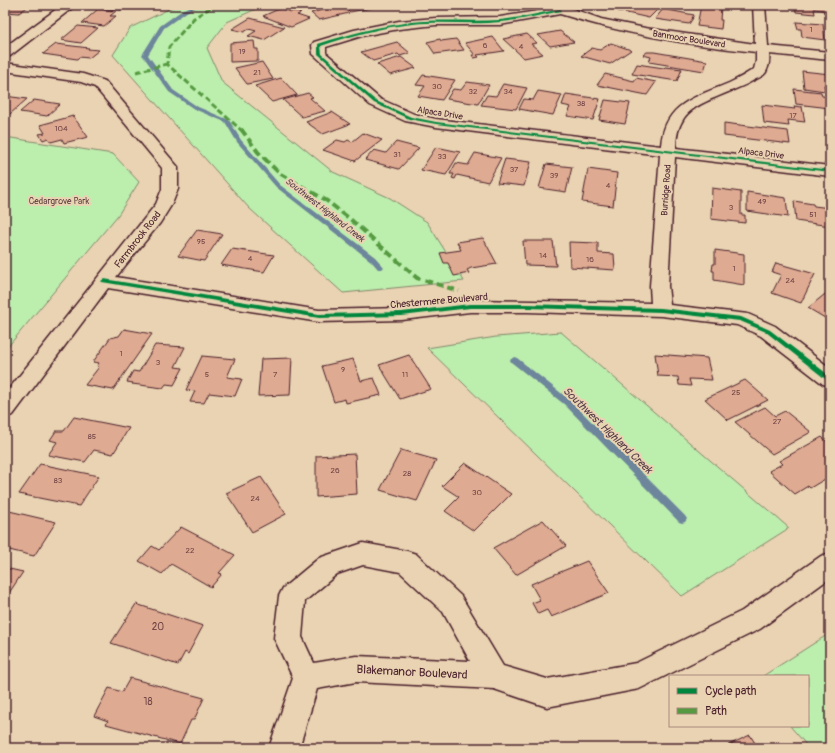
<svg xmlns="http://www.w3.org/2000/svg" width="835" height="753" font-family="Pangolin,sans-serif">
<style>
.green{fill:#bceead;stroke:#83866c}
.lines{fill:none;stroke-linecap:round;stroke-linejoin:round}
.stream{fill:#6d869b;fill-rule:evenodd}
.building{fill:#deaa91;stroke:#4a1f2b}
.street-casing{stroke:#4a1f2b;stroke-width:3}
.street{fill:#e9d3b2;fill-rule:evenodd}
.quiet-far1{stroke:#559a41;stroke-width:3;stroke-dasharray:6 3;stroke-linecap:butt}
.quiet{stroke:#559a41;stroke-width:4;stroke-dasharray:8 4;stroke-linecap:butt}
.cycleway-casing{stroke:#e9d3b2;stroke-width:2}
.cycleway{fill:#00873e;fill-rule:evenodd}
.labels{text-anchor:middle;stroke-width:4;stroke-linejoin:round;paint-order:stroke}
.number-label{font-size:8px;fill:#6f4244}
.far-street-label{font-size:9px;fill:#4a1f2b;stroke:#e9d3b2}
.far-park-label{font-size:9px;fill:#5b3e3e;stroke:#e9d3b2}
.far-water-label{font-size:9px;font-style:italic;fill:#533947;stroke:#e9d3b2}
.street-label{font-size:10px;fill:#4a1f2b;stroke:#e9d3b2}
.near-number-label{font-size:10px;fill:#6f4244}
.water-label{font-size:11px;font-style:italic;fill:#533947;stroke:#e9d3b2}
.near-street-label{font-size:12px;fill:#4a1f2b;stroke:#e9d3b2}
</style>
<rect width="100%" height="100%" fill="#e9d3b2"/>
<filter id="ink" filterUnits="userSpaceOnUse"><feTurbulence type="fractalNoise" baseFrequency=".025" numOctaves="2"/><feDisplacementMap in="SourceGraphic" scale="8" xChannelSelector="R" yChannelSelector="G"/><feConvolveMatrix kernelMatrix="1 2 1 2 8 2 1 2 1" color-interpolation-filters="sRGB"/></filter>
<g filter="url(#ink)">
<g class="green">
<path d="M177,5H265L227,22L207,48L222,82L333,172L390,198L427,222L464,281L343,293L249,208L113,55L130,28Z"/>
<path d="M5,137L113,154L139,182L118,215L5,350Z"/>
<path d="M561,332L789,528L682,596L427,348L496,337Z"/>
<path d="M830,633V748H809L790,726H808V676H763Z"/>
</g>
<g class="lines">
<g class="stream">
<path d="M195,5H201L188,11L164,28L148,55L173,90L198,107L229,120L241,140L280,185L375,257L384,267L382,269H378L371,261L276,187L237,142L225,122L194,109L169,92L143,56L142,55L160,26L184,9Z"/>
<path d="M514,357L517,358L571,401L685,516L687,519L685,522L682,523L679,522L565,405L511,362L510,360Z"/>
</g>
</g>
<g class="building">
<path d="M5,5H30L19,13L5,12Z"/>
<path d="M105,5H127L121,10L102,8Z"/>
<path d="M306,5H339L349,13L319,20L311,13L322,10L319,8L311,9Z"/>
<path d="M343,5H381V6L350,12Z"/>
<path d="M600,5H620L614,9Z"/>
<path d="M626,5H641L658,9L649,18L618,11Z"/>
<path d="M701,5L721,7L720,20H722L721,29L697,26Z"/>
<path d="M795,5H830V14L824,13L823,10L814,9L815,14L796,12Z"/>
<path d="M281,8L291,12L294,11L301,13L297,15L309,19L291,27L263,16Z"/>
<path d="M98,9L116,11L110,16H116L104,26L82,23Z"/>
<path d="M663,9L694,15L692,18H693L689,24L655,19Z"/>
<path d="M250,18L284,27L264,40L248,36L256,31L249,29L244,32L232,29Z"/>
<path d="M796,22L823,24L825,40L802,37L801,29H798Z"/>
<path d="M78,26L98,28L81,43L61,40Z"/>
<path d="M560,31L574,42L550,46L538,35Z"/>
<path d="M527,34L537,43L531,44L543,54L524,58L503,39Z"/>
<path d="M493,37L504,51L477,55L479,57L474,58L472,55H475L465,43Z"/>
<path d="M440,39L441,41L456,39L464,50L435,54L427,42Z"/>
<path d="M254,41L255,49H258V61L230,62V43Z"/>
<path d="M397,42L410,53L400,56L398,54L373,61L361,52Z"/>
<path d="M611,43L631,50L610,64L581,56L592,48L600,50Z"/>
<path d="M56,44L89,48L88,49L99,50L89,58L79,57L77,59L43,54Z"/>
<path d="M647,52H654L707,61L704,71L649,62L651,57L643,55Z"/>
<path d="M401,57L416,68L390,75L377,64Z"/>
<path d="M262,62L273,79L247,84L235,68Z"/>
<path d="M637,64L664,68L665,67L682,69L677,81L632,74Z"/>
<path d="M802,71L830,74V85H824L825,91L804,88Z"/>
<path d="M605,74L634,81L636,78L656,82L647,95L597,85Z"/>
<path d="M423,75L455,80L442,100L418,96L425,86L416,85Z"/>
<path d="M281,78L297,95L272,102L255,86Z"/>
<path d="M467,82L489,85L478,104L447,99L453,89L461,90Z"/>
<path d="M503,84L527,88L516,109L481,105L487,95L496,96Z"/>
<path d="M794,89L821,92L822,96L830,97V108L796,104Z"/>
<path d="M538,91L562,95L553,115L519,109L524,99L533,100Z"/>
<path d="M308,93L313,97L310,98L325,111L302,117L283,100Z"/>
<path d="M566,94L600,99L593,120L567,116L571,107L562,105Z"/>
<path d="M5,96L27,99L10,114H5Z"/>
<path d="M34,100L60,104L47,116L20,112Z"/>
<path d="M605,100L630,103L625,124L599,120Z"/>
<path d="M762,105L795,109L794,106L802,107L805,122L788,120L789,126L764,123Z"/>
<path d="M332,112L350,124L323,134L306,122Z"/>
<path d="M73,116L88,137L64,143L62,139L51,142L48,138L43,140L39,134L45,133L40,125Z"/>
<path d="M724,123L788,131L790,144L724,136Z"/>
<path d="M363,133L382,140L355,161L323,150L337,140L345,142L348,140L352,142Z"/>
<path d="M396,142L419,148L399,169L365,160L374,150L386,153Z"/>
<path d="M436,147L460,152L446,175L421,170Z"/>
<path d="M475,153L501,158L488,182L457,175L455,179L452,178L454,174H450L456,163L468,165Z"/>
<path d="M505,159L531,162L524,186L497,183Z"/>
<path d="M546,164L572,167L566,192L539,188Z"/>
<path d="M588,169L617,173L613,206L582,202Z"/>
<path d="M712,188L741,192V215H745V223L711,219Z"/>
<path d="M747,192L786,198L788,217L747,211Z"/>
<path d="M794,201L813,204L814,206L830,208V226L796,221Z"/>
<path d="M197,230L222,234L204,261L178,256Z"/>
<path d="M483,238L497,264L471,268L467,270L469,273L454,276L448,263H444L440,253L461,250L457,242Z"/>
<path d="M523,241H553L556,266L525,265Z"/>
<path d="M569,242L598,243V253L614,254L615,270L570,267Z"/>
<path d="M232,249L274,255L264,272L221,265Z"/>
<path d="M715,250L744,254V285L714,280V271H712L713,264H715Z"/>
<path d="M776,263L815,274L801,303L772,293L781,275L772,272Z"/>
<path d="M830,290V321L808,308Z"/>
<path d="M124,329L152,334L113,390L85,385L99,367L97,366L99,363L93,362L110,338L119,336Z"/>
<path d="M155,345L185,347L175,367L183,368L174,385L166,384L163,388L132,384L133,383L127,382L133,371L139,372Z"/>
<path d="M655,354L707,358L712,380L689,379L691,386L679,385L678,377L658,376Z"/>
<path d="M409,355L431,389L400,399L379,365Z"/>
<path d="M202,356L235,359L227,377L242,379L235,396L209,393L204,403L190,402L195,391L186,390Z"/>
<path d="M292,358L290,395L258,396L261,359Z"/>
<path d="M353,359L361,381L374,378L381,395L346,403L345,399L334,402L322,366Z"/>
<path d="M745,380L768,400L728,420L705,399Z"/>
<path d="M765,407L775,416L785,411L811,432L772,454L735,422Z"/>
<path d="M74,417L129,428L113,454L94,450L85,462L48,455L57,442L50,440L56,431H64Z"/>
<path d="M822,437L830,444V476L810,488L808,486L795,494L769,471L782,464L779,461Z"/>
<path d="M401,450L436,460L417,501L380,490Z"/>
<path d="M355,454L357,494L316,497V456Z"/>
<path d="M465,463L511,494L474,531L445,511L459,497L442,486Z"/>
<path d="M40,464L99,476L79,506L19,494Z"/>
<path d="M261,477L286,514L252,532L226,493Z"/>
<path d="M5,510L56,522L34,556L5,549Z"/>
<path d="M543,520L566,546L516,575L493,548Z"/>
<path d="M181,527L235,555L219,573L222,574L211,587L171,564L162,574L139,561L152,546L159,550Z"/>
<path d="M587,561L609,593L551,617L547,610L538,614L532,603L540,600L531,584Z"/>
<path d="M5,568L23,572L5,599Z"/>
<path d="M136,604L203,626L188,654L185,652L178,665L111,643Z"/>
<path d="M130,678L204,698L194,720H191L180,744L106,724L108,721L94,716L109,688L122,692Z"/>
<path d="M750,735L758,748H722Z"/>
</g>
<g class="lines">
<defs>
<g id="street">
<path d="M62,5H76L10,56L5,57V47Z"/>
<path d="M546,5H562L601,19L645,28L755,44L753,5H765L768,46L830,52V60L769,54C770,60 769,66 766,72C764,76 758,78 754,80C735,92 695,101 684,118C678,127 676,137 676,148L830,166V176L675,157L668,286L670,305L748,314L775,326L830,368V386L823,384L761,336L737,325L661,316L527,312H470L402,320L319,322L108,288L13,415L5,417V394L156,204L162,189V168L95,87L81,82L5,71V63L83,74L105,81L178,167V189L172,204L160,223L116,277L319,310L402,308L470,300L651,303L650,286L660,155L436,127L405,121L370,105L313,54L312,45L314,42L354,30L399,21L436,18L500,17L550,9ZM560,14C624,34 689,45 756,52V61L754,69C746,74 738,79 729,83C696,97 664,103 661,146L436,119L414,114L380,99L326,53V47L362,36L399,29L436,25H500Z"/>
<path d="M363,543L407,551L416,554L461,596L503,666L547,679L636,663L742,611L821,556L830,553V578L760,629L639,689L547,707L494,689L356,682L317,689L299,748H269L293,678L274,638L279,596L283,588L319,558ZM363,565L400,572L443,612L470,661L356,656L314,663L302,637L305,601L337,574Z"/>
</g>
</defs>
<use href="#street" class="street-casing"/>
<use href="#street" class="street"/>
<g class="quiet-far1">
<path d="M219,5L211,7L194,18L169,47L167,64L241,130"/>
<path d="M136,72L167,64"/>
</g>
<path class="quiet" d="M241,129L258,152L279,173L327,201L350,219L417,278L459,291"/>
<defs>
<g id="cycleway">
<path d="M560,9L562,10L561,11C542,15 521,20 501,22C472,25 442,21 413,24C381,27 351,36 321,46L322,54L376,101L411,117L436,122L830,170V172L436,124L409,119L374,103L318,54V44C349,34 380,26 412,22C442,19 471,22 500,20C520,18 540,13 560,9Z"/>
<path d="M104,279L319,314L402,312L470,304H527L661,308L741,317L770,330L830,376V381H828L766,332L740,321L661,312L527,308H470L402,316L319,318L102,282L101,281Z"/>
</g>
</defs>
<use href="#cycleway" class="cycleway-casing"/>
<use href="#cycleway" class="cycleway"/>
</g>
</g>
<g class="labels">
<g class="number-label">
<text x="811" y="32">1</text>
<text x="485" y="48">6</text>
<text x="521" y="49">4</text>
<text x="242" y="54">19</text>
<text x="257" y="75">21</text>
<text x="437" y="89">30</text>
<text x="473" y="94">32</text>
<text x="508" y="94">34</text>
<text x="581" y="106">38</text>
<text x="793" y="118">17</text>
<text x="61" y="131">104</text>
<text x="397" y="157">31</text>
<text x="442" y="159">33</text>
<text x="514" y="172">37</text>
<text x="554" y="178">39</text>
<text x="608" y="188">4</text>
<text x="762" y="204">49</text>
<text x="731" y="210">3</text>
<text x="813" y="217">51</text>
<text x="201" y="244">95</text>
<text x="543" y="258">14</text>
<text x="250" y="261">4</text>
<text x="590" y="262">16</text>
<text x="734" y="271">1</text>
<text x="790" y="283">24</text>
<text x="121" y="356">1</text>
<text x="158" y="365">3</text>
<text x="343" y="372">9</text>
<text x="207" y="377">5</text>
<text x="275" y="377">7</text>
<text x="405" y="377">11</text>
<text x="736" y="395">25</text>
<text x="777" y="424">27</text>
<text x="92" y="439">85</text>
<text x="335" y="473">26</text>
<text x="407" y="476">28</text>
<text x="58" y="483">83</text>
<text x="477" y="495">30</text>
<text x="255" y="501">24</text>
<text x="190" y="553">22</text>
</g>
<g class="far-street-label">
<text transform="translate(689 39) rotate(9)" y="3">Banmoor Boulevard</text>
<text transform="translate(440 113) rotate(9)" y="3">Alpaca Drive</text>
<text transform="translate(761 153) rotate(7)" y="3">Alpaca Drive</text>
<text transform="translate(666 190) rotate(-86)" y="3">Burridge Road</text>
</g>
<g class="far-park-label">
<text x="59" y="204">Cedargrove Park</text>
</g>
<g class="far-water-label">
<text transform="translate(325 210) rotate(38)" y="3">Southwest Highland Creek</text>
</g>
<g class="street-label">
<text transform="translate(137 239) rotate(-52)" y="4">Farmbrook Road</text>
<text transform="translate(439 300) rotate(-5)" y="4">Chestermere Boulevard</text>
</g>
<g class="near-number-label">
<text x="158" y="630">20</text>
<text x="148" y="705">18</text>
</g>
<g class="water-label">
<text transform="translate(608 430) rotate(44)" y="4">Southwest Highland Creek</text>
</g>
<g class="near-street-label">
<text transform="translate(412 672) rotate(3)" y="4">Blakemanor Boulevard</text>
</g>
</g>
<rect width="835" height="753" fill="none" stroke="#e9d3b2" stroke-width="20"/>
<rect x="10" y="10" width="815" height="733" fill="none" stroke="#4a1f2b" stroke-width="1.5" filter="url(#ink)"/>
<rect x="669" y="675" width="140" height="52" fill="#e9d3b2" stroke="#a98b7c"/>
<rect x="677" y="688" width="20" height="6" fill="#00873e" stroke="#a98b7c"/>
<text x="705" y="695" font-size="12" fill="#4a1f2b">Cycle path</text>
<rect x="677" y="708" width="20" height="6" fill="#559a41" stroke="#a98b7c"/>
<text x="705" y="715" font-size="12" fill="#4a1f2b">Path</text>
</svg>
